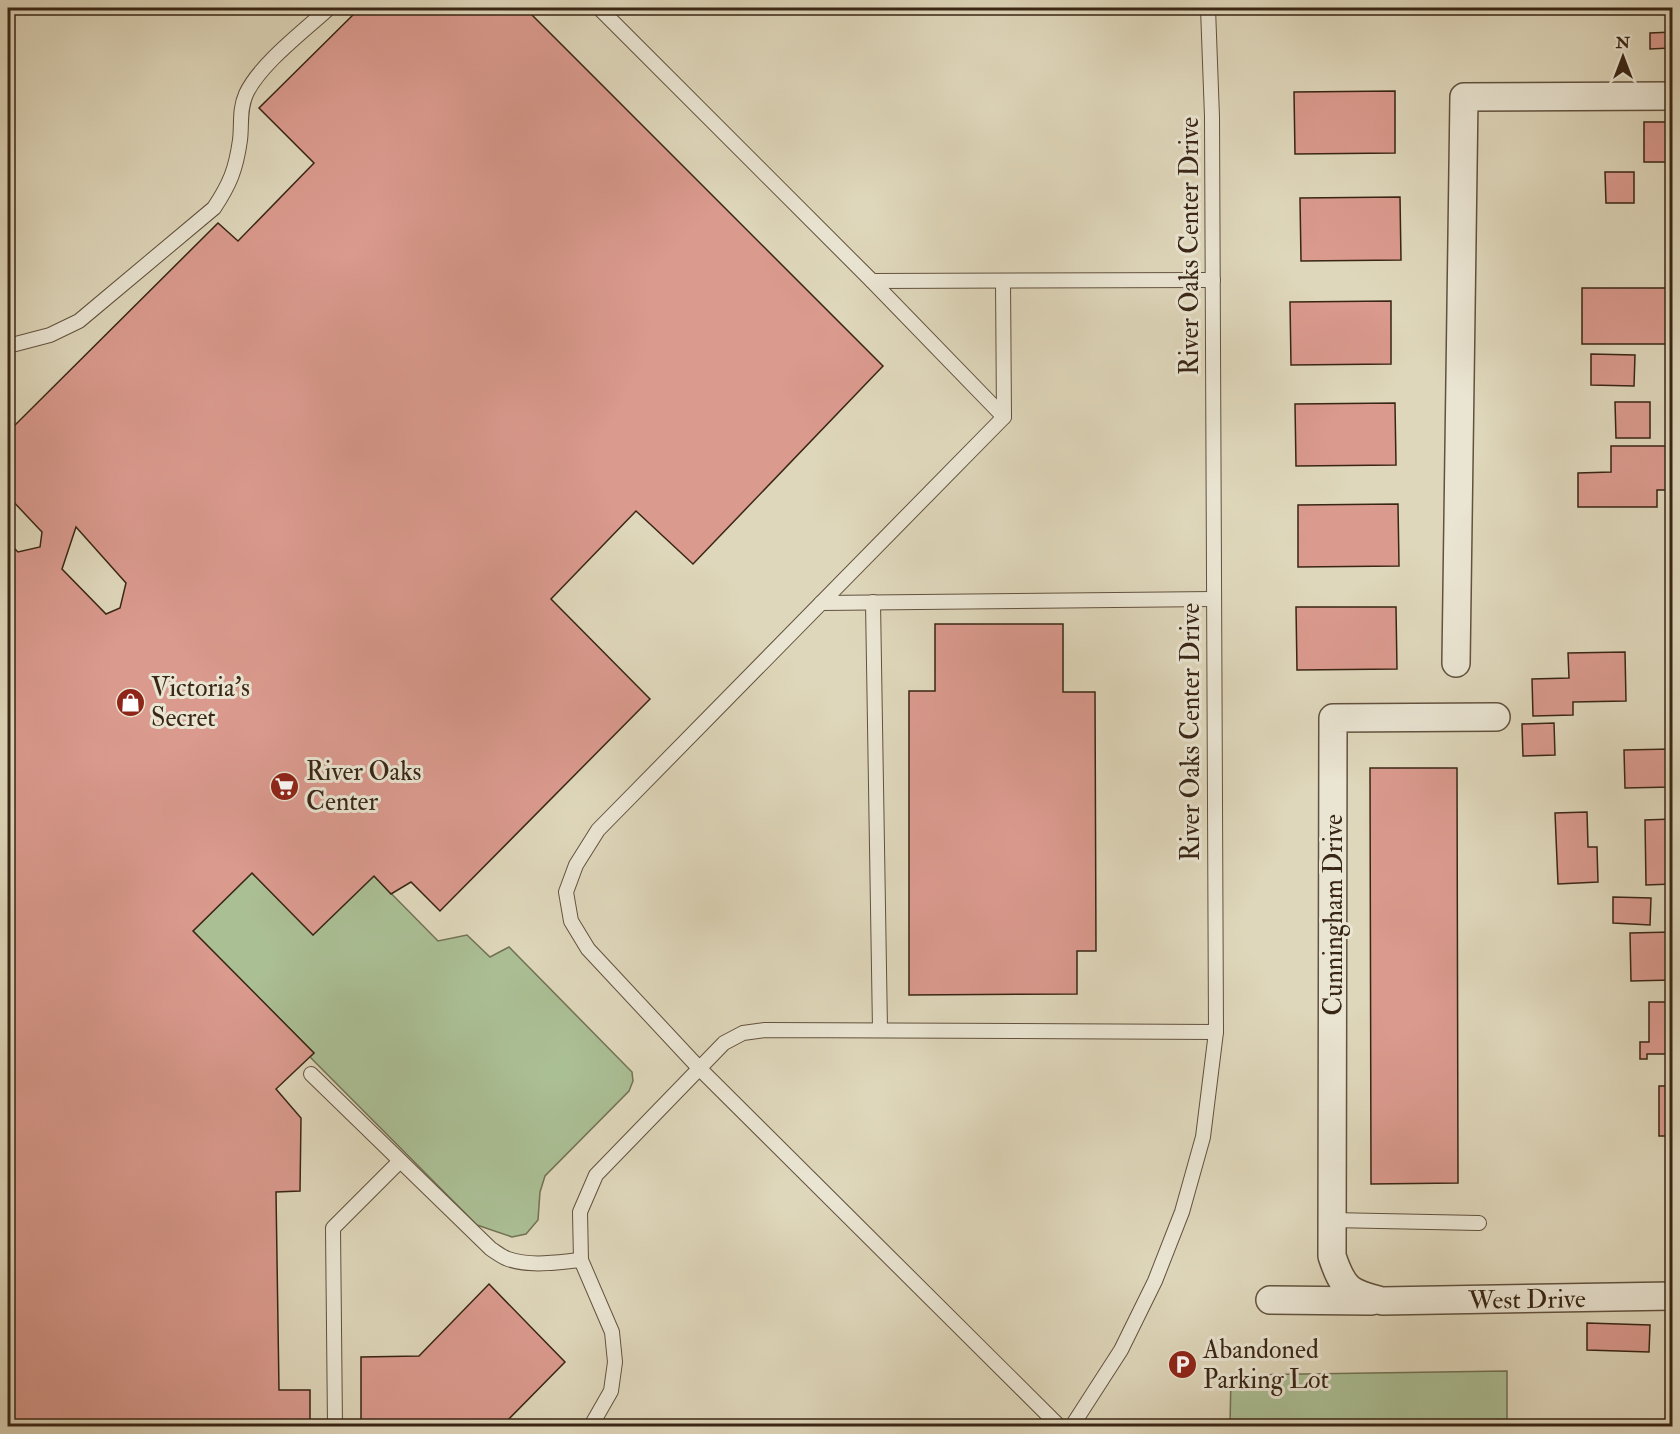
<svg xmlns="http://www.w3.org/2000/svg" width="1680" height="1434" font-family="'IM FELL Double Pica',serif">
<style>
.green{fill:#abbf95;stroke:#727255;stroke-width:1.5}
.building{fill:#da9a8e;stroke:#392615;stroke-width:1.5;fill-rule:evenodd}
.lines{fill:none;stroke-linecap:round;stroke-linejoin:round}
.lane-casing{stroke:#62523e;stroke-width:16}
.street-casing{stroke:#62523e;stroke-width:30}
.lane{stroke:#eae5d3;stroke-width:14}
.street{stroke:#eae5d3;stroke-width:27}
.labels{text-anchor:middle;stroke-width:6;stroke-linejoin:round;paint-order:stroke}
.street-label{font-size:26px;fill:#392615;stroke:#eae5d3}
.poi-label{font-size:26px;fill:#392615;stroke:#eae5d3;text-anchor:start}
</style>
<rect width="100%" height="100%" fill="#dfd7bb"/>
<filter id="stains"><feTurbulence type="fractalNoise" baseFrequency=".00333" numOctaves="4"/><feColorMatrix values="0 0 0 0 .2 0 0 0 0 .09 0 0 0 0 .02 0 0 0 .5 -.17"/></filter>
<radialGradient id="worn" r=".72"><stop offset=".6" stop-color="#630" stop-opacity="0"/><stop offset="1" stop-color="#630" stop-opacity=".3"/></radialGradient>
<g class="green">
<path d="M252,873L313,935L374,876L438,941L467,935L490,957L509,947L632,1072L633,1081L629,1091L545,1176L540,1192L538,1220L526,1234L512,1237L477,1225L310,1057L314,1053L193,931Z"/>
<path d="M1507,1371V1426H1230L1231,1375Z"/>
</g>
<g class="building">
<path d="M360,8H525L883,366L693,564L636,511L551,599L650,699L440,911L411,882L391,894L374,876L313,935L252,873L193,931L314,1053L276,1089L301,1118L300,1191L276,1192L279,1390H310V1426H8V542L18,552L40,547L42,532L8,496V432L218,223L238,241L314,163L259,108ZM76,527L126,583L120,608L106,614L62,569Z"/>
<path d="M1672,32V75H1670V48L1650,49V33Z"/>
<path d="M1395,91V153L1295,154L1294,92Z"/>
<rect x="1644" y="122" width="28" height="40"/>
<path d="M1605,172H1634V203H1606Z"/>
<path d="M1666,191H1672V235L1667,236Z"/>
<path d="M1400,197L1401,260L1301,261L1300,198Z"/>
<rect x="1582" y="288" width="90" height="56"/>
<path d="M1391,301V364L1291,365L1290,302Z"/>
<path d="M1591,354L1635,355L1634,386L1591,385Z"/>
<rect x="1668" y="370" width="4" height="48"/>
<path d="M1615,402H1650V438H1616Z"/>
<path d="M1395,403L1396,465L1296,466L1295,404Z"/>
<path d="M1611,446H1672V490H1657V507H1578V473L1611,472Z"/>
<path d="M1398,504L1399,566L1298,567V505Z"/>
<path d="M1296,607H1396L1397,669L1297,670Z"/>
<path d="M935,624H1063V692H1095L1096,951H1077V994L909,995V691H935Z"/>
<path d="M1625,652L1626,701L1573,702V715L1533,716L1532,679L1569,678L1568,653Z"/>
<path d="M1554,723L1555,755L1523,756L1522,724Z"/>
<path d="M1672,749V787L1625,788L1624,750Z"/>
<path d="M1370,768H1457L1458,1183L1371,1184Z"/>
<path d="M1587,812L1588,847H1597L1598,882L1558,884L1555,813Z"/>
<path d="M1672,819V884L1646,885L1645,820Z"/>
<path d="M1613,897L1651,898L1650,925L1613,923Z"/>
<path d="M1672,932V980L1631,981L1630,933Z"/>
<path d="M1649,1002H1672V1054H1647V1059H1640V1042H1649Z"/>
<rect x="1659" y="1086" width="13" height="50"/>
<path d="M489,1284L565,1362L502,1426H361V1357L419,1356Z"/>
<path d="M1587,1323L1650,1325L1649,1352L1587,1350Z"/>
</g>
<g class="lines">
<defs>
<g id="lane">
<path d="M599,8L872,281L1004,417"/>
<path d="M872,281L1213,280"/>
<path d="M1003,281L1004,417L598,830L576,865L566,892L571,921L588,949L699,1068L1059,1426"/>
<path d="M8,346L50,335L79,321L214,208C230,184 236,169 240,140C242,124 239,110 246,94C260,64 304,31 329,8"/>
<path d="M873,602L880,1030"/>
<path d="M821,603L1214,599"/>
<path d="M311,1074L491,1249C496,1252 502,1257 508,1259C531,1267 558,1262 581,1260"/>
<path d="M1331,1220L1479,1223"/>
<path d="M335,1426L333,1228L400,1161"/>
<path d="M591,1426L611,1391L615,1362L612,1332L581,1260L580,1212L596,1175L724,1043L743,1033L765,1030L1216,1032"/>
<path d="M1072,1426L1121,1350L1155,1281L1182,1212L1203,1137L1216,1032L1212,117L1208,8"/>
</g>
<g id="street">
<path d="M1456,663L1464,97L1672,96"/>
<path d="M1496,717L1333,718L1332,1256C1343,1289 1349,1293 1382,1301L1672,1296"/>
<path d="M1270,1300L1371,1301"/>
</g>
</defs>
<use href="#lane" class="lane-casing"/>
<use href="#street" class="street-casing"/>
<use href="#lane" class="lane"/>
<use href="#street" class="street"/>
</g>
<defs>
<symbol id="shop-disc" viewBox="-11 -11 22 22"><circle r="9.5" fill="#8f2418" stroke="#eae5d3"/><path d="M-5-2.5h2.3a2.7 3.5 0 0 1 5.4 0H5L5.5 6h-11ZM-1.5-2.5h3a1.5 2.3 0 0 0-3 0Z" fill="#fff"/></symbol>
<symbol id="supermarket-disc" viewBox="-11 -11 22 22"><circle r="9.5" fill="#8f2418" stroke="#eae5d3"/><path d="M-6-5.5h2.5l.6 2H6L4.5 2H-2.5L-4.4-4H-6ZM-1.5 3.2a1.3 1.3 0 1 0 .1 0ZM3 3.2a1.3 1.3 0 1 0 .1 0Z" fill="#fff"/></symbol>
<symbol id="parking-disc" viewBox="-11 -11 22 22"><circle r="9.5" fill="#8f2418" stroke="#eae5d3"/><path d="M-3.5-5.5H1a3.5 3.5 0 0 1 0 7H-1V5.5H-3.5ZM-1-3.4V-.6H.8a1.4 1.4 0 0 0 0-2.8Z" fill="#fff"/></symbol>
</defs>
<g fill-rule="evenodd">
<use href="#shop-disc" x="114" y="686" width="33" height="33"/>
<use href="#supermarket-disc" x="268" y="770" width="33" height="33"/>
<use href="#parking-disc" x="1166" y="1348" width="33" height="33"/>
</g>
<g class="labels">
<g class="street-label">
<text transform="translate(1189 246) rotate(-90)" y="9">River Oaks Center Drive</text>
<text transform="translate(1190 732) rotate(-90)" y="9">River Oaks Center Drive</text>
<text transform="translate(1333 915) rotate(-90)" y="9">Cunningham Drive</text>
<text transform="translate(1527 1299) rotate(-1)" y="9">West Drive</text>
</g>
<g class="poi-label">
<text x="151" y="696">Victoria's<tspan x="151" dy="30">Secret</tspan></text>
<text x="306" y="780">River Oaks<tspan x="306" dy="30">Center</tspan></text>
<text x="1203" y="1358">Abandoned<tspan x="1203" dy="30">Parking Lot</tspan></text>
</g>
</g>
<rect width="1680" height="1434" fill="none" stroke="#dfd7bb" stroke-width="30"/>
<rect x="9" y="9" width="1662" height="1416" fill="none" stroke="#392615" stroke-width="3"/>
<rect x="15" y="15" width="1650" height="1404" fill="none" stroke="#392615" stroke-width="1.5"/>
<g transform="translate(1623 57)" stroke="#eae5d3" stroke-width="4.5" paint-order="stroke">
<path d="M0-4.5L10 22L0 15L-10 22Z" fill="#392615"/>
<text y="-9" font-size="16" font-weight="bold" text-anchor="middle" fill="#392615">N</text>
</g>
<rect width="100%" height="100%" filter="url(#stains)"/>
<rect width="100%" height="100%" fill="url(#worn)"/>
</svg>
